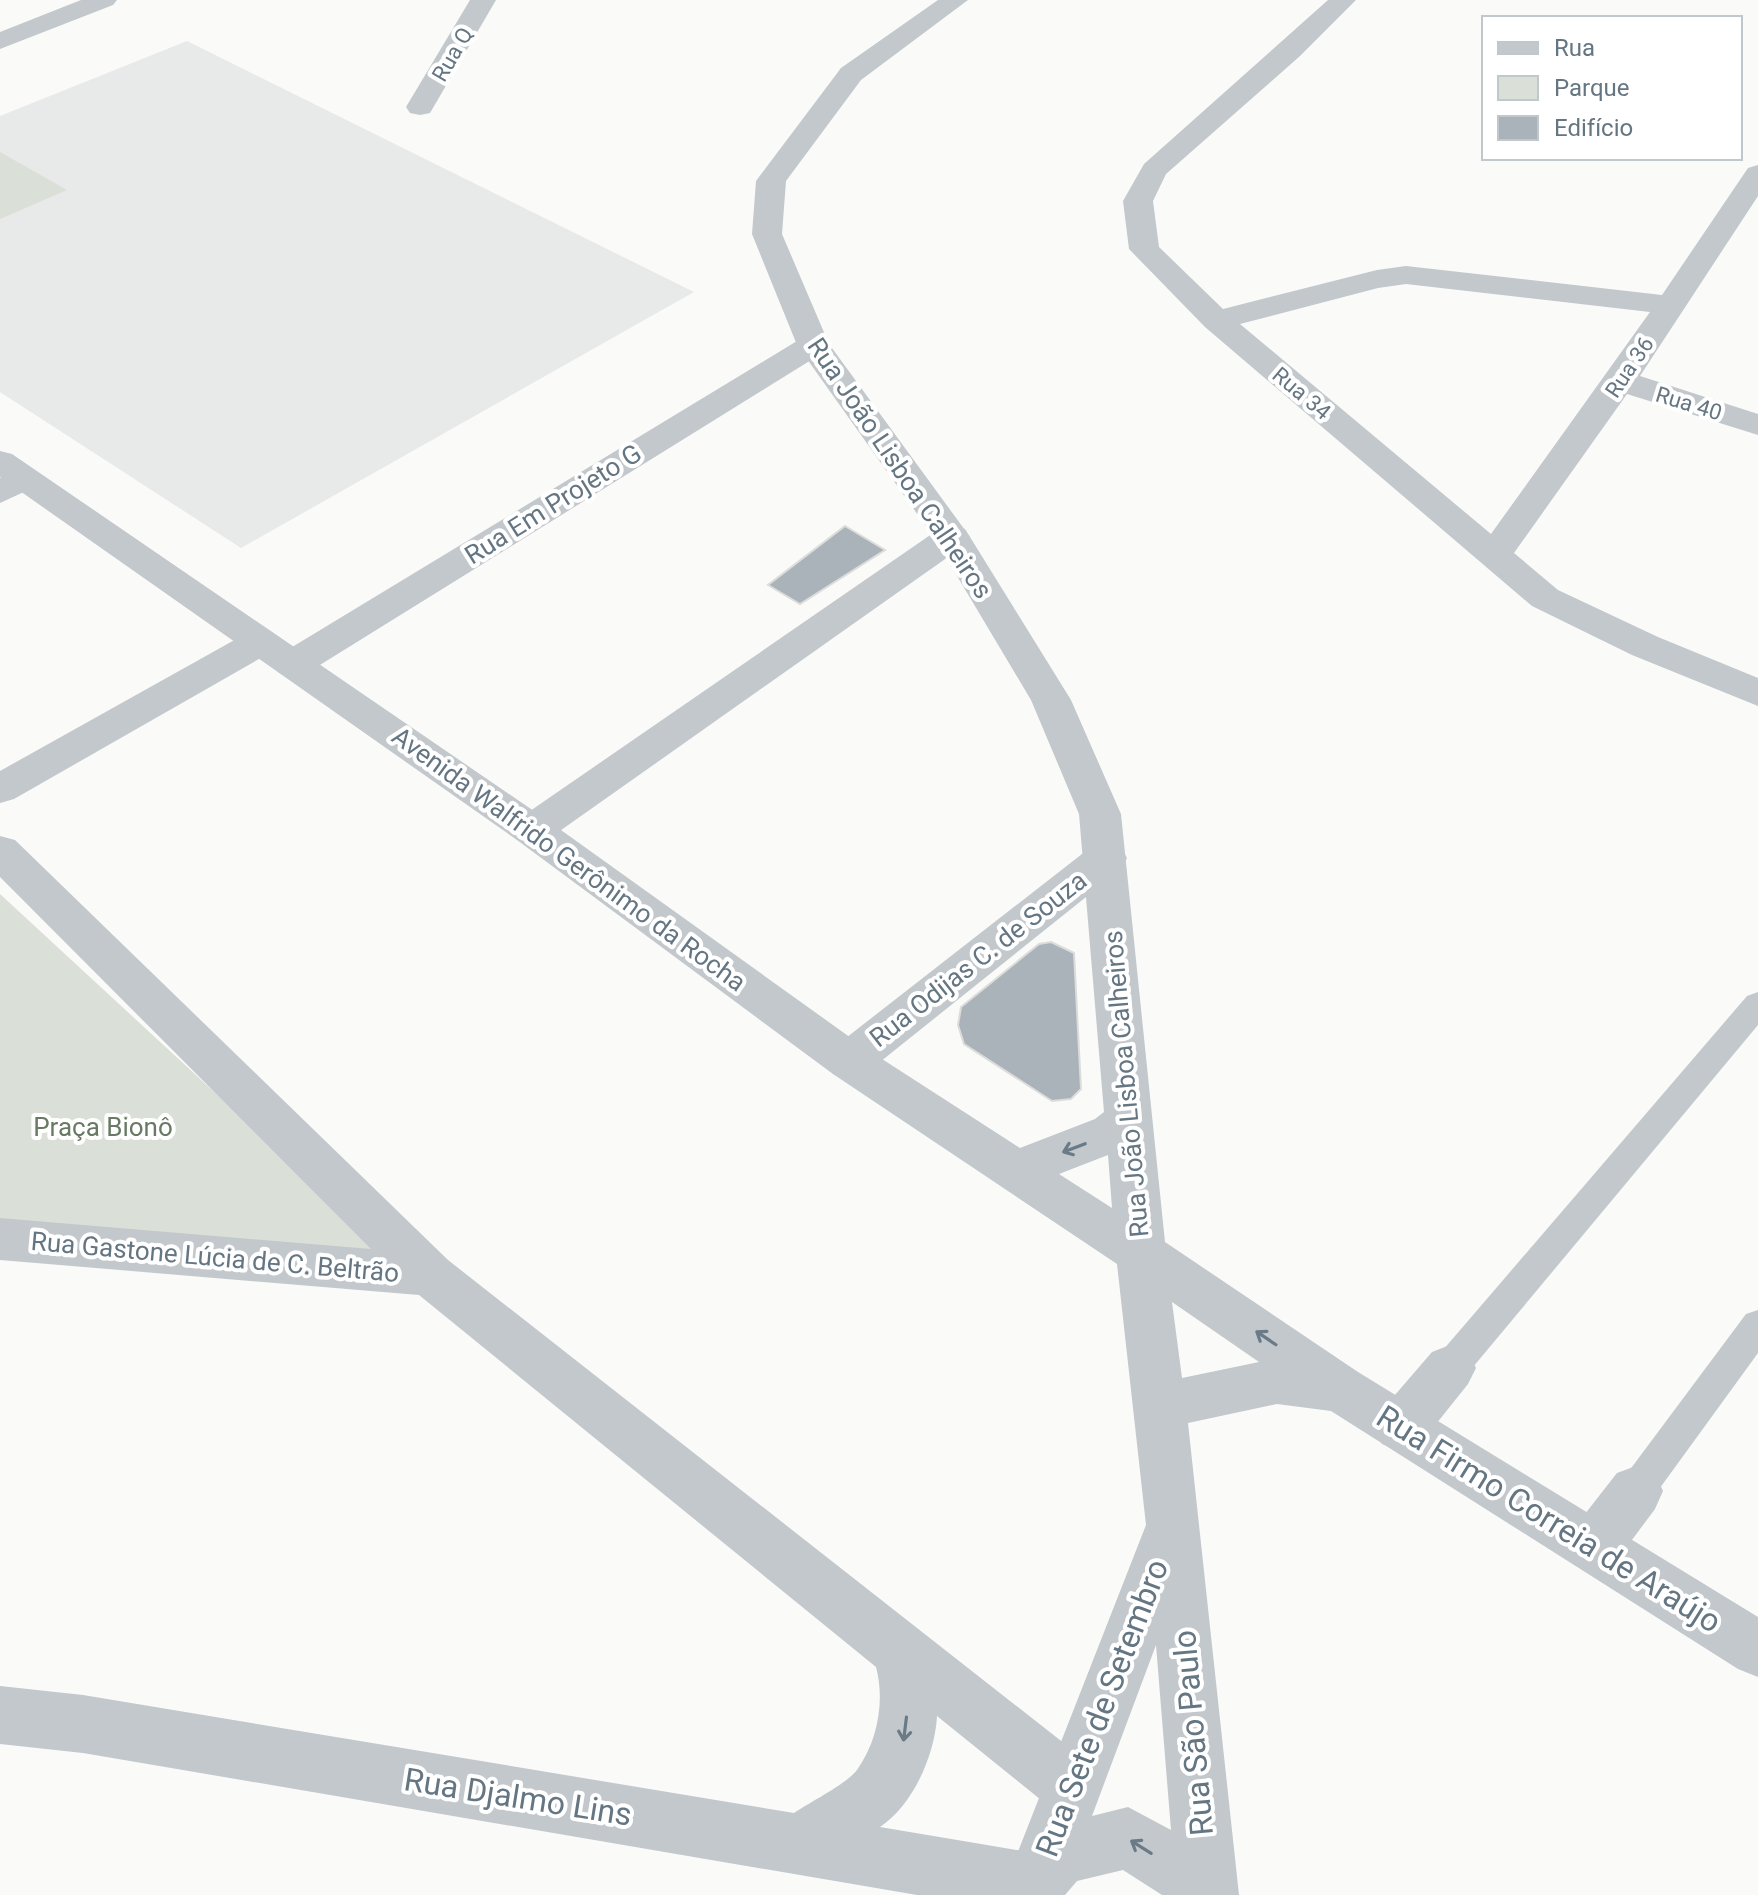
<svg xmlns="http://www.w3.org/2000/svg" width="1758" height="1895" font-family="Roboto,sans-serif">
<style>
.built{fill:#e8e9e9}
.green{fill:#dadfd7}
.building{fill:#aab3b9;stroke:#dcdcda;stroke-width:2}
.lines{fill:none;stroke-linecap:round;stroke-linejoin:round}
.service{fill:#c3c8cc;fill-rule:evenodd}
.minor{fill:#c3c8cc;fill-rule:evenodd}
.tertiary{fill:#c3c8cc;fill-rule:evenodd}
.oneway{stroke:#6a7a87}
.labels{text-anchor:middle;stroke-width:8;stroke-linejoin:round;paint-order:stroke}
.far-street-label{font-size:22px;fill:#657683;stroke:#fff}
.street-label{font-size:26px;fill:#657683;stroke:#fff}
.park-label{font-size:26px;fill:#687a64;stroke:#fff}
.near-street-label{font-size:32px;fill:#657683;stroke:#fff}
</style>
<rect width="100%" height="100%" fill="#fafaf8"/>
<path class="built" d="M187,41L694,292L241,548L0,392V116Z"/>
<g class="green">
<path d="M0,152L67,190L0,219Z"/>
<path d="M0,894L395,1259L0,1219Z"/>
</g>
<g class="building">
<path d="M845,526L885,550L800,604L768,585Z"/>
<path d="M1051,942L1074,953L1081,1089L1071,1099L1052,1101L964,1044L958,1025L961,1007L1039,944Z"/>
</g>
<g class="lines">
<g class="service">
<path d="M1758,992V1025L1463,1379L1450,1384L1437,1379L1432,1368L1437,1357L1747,996Z"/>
<path d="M1758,1310V1353L1649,1503L1636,1508L1623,1503L1617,1491L1623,1479L1746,1314Z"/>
</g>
<g class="minor">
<path d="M81,0H117L113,5L0,49V32Z"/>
<path d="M470,0H496L430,113L420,115L410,113L406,107Z"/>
<path d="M1328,0H1356L1300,56L1166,174L1153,201L1159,247L1223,309L1377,270L1406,266L1662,295L1748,168L1758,165V196L1640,376L1758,414V435L1627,394L1514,553L1558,590L1658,637L1758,678V706L1632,655L1532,606L1205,327L1129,249L1123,201L1144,164ZM1406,284L1650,312L1491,534L1240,324L1378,288Z"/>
<path d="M813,335L824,338L829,345L824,352L307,673L293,677L279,673L274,664L279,655L802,338Z"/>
<path d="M25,469L37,472L42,479L37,486L0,503V478Z"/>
<path d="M952,526L965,529L970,537L965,545L547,840L532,845L517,840L511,830L517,820L939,529Z"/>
<path d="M260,630L273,633L279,642L273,651L14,799L0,803V771L247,633Z"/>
<path d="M0,836L15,840L448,1260L1093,1766L1102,1787L1093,1808L1072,1817L1051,1808L937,1716C935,1755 913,1805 880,1827L1035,1853L1057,1862L1066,1884L1061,1895H917L83,1753L0,1744V1686L83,1695L794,1813C810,1802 845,1785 857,1770C878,1741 885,1700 876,1667L419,1295L0,1260V1218L371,1249L0,877Z"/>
<path d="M1106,843L1121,847L1127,858L1121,869L865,1074L849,1079L833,1074L826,1061L833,1048L1091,847Z"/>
<path d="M1450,1345L1468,1352L1476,1368L1468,1384L1420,1444L1401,1451L1382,1444L1374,1427L1382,1410L1432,1352Z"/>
<path d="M1636,1466L1655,1473L1663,1491L1655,1509L1614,1564L1594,1572L1574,1564L1566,1546L1574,1528L1617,1473Z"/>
</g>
<path class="tertiary" d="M938,0H968L861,80L786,181L782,234L829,344L970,537L1071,700L1121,814L1165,1242L1358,1372L1758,1617V1677L1738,1669L1331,1411L1277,1404L1188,1423L1239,1895H1162L1123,1870L1077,1881L1065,1895H1001L1146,1525L1117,1264L833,1074L517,840L0,477V451L12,454L547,820L865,1048L1020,1148L1095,1119L1104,1112L1079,814L1031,700L935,539L797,345L752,234L756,181L841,68ZM1108,1155L1112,1208L1059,1174ZM1172,1302L1259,1362L1182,1378ZM1156,1645L1171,1830L1128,1807L1092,1816Z"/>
</g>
<defs><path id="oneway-shaft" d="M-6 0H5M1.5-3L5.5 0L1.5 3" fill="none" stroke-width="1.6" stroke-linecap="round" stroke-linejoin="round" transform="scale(2)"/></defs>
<g class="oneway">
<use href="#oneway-shaft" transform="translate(1074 1148) rotate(159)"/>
<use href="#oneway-shaft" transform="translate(1266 1338) rotate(-146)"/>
<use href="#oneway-shaft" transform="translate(905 1729) rotate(97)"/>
<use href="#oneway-shaft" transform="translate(1141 1847) rotate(-148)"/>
</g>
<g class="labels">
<g class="far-street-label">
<text transform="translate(452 54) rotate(-60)" y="8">Rua Q</text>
<text transform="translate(1629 367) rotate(-56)" y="8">Rua 36</text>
<text transform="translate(1302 393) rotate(40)" y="8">Rua 34</text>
<text transform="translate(1689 403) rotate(17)" y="8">Rua 40</text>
</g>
<g class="street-label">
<text transform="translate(900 468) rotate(56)" y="9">Rua João Lisboa Calheiros</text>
<text transform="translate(553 504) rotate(-32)" y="9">Rua Em Projeto G</text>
<text transform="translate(569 859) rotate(36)" y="9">Avenida Walfrido Gerônimo da Rocha</text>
<text transform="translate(978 959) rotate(-38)" y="9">Rua Odijas C. de Souza</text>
<text transform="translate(1126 1084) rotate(-95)" y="9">Rua João Lisboa Calheiros</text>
<text transform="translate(215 1257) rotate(5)" y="9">Rua Gastone Lúcia de C. Beltrão</text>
</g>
<g class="park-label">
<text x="103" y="1136">Praça Bionô</text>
</g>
<g class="near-street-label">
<text transform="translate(1549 1519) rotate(32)" y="11">Rua Firmo Correia de Araújo</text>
<text transform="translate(1102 1708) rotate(-69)" y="11">Rua Sete de Setembro</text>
<text transform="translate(1193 1733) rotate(-95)" y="11">Rua São Paulo</text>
<text transform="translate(518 1797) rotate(9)" y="11">Rua Djalmo Lins</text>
</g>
</g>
<rect x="1482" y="16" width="260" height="144" fill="#ffffff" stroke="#c1c8cd" stroke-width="2"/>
<rect x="1498" y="42" width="40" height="12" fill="#c3c8cc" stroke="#c1c8cd" stroke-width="2"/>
<text x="1554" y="56" font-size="24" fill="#657683">Rua</text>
<rect x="1498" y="76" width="40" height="24" fill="#dadfd7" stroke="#c1c8cd" stroke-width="2"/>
<text x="1554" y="96" font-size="24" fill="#657683">Parque</text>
<rect x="1498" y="116" width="40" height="24" fill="#aab3b9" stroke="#c1c8cd" stroke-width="2"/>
<text x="1554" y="136" font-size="24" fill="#657683">Edifício</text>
</svg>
